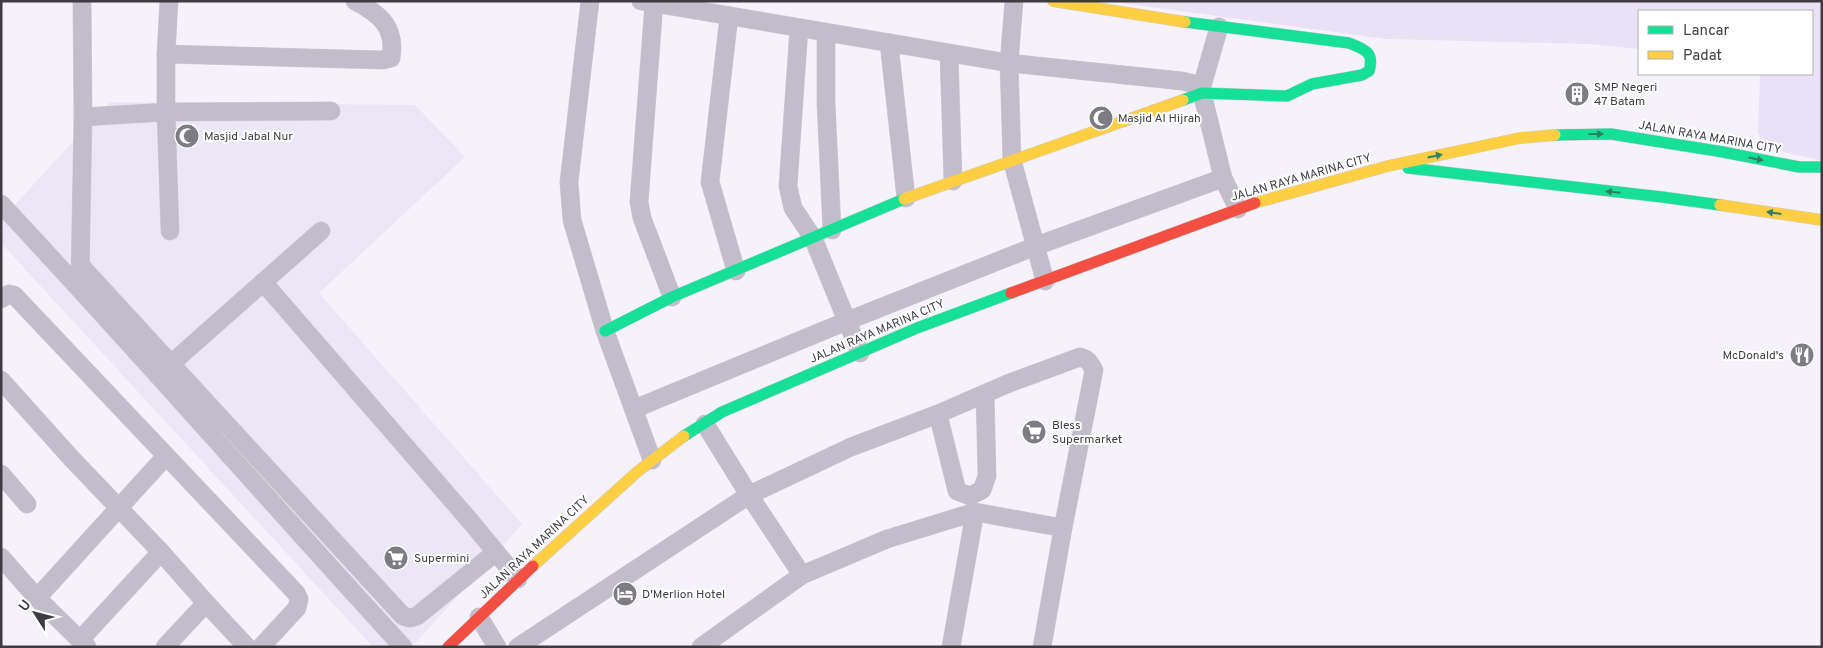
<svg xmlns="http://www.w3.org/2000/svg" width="1823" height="648" font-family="Overpass,sans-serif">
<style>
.built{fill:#ece7f7}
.green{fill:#e9e2f6}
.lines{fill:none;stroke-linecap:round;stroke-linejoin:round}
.street-casing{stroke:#d1ced5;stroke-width:19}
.fast-casing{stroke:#d1ced5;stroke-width:12}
.slow-casing{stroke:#d1ced5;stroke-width:12}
.jam-casing{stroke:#d1ced5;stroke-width:12}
.street{stroke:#c2bdca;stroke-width:18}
.fast{stroke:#16e098;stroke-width:11}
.slow{stroke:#ffcf43;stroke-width:11}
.jam{stroke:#f24e42;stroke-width:11}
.oneway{fill:#2e7e64}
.labels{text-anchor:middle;stroke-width:4;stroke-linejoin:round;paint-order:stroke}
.poi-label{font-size:12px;fill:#3e3c42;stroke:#fff;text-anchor:start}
.street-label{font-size:12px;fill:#3e3c42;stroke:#fff}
</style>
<rect width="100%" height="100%" fill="#f5f2fb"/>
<path class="built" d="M109,102L415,105L465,157L319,293L522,524L412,647H373L1,243V220Z"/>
<path class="green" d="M1107,1H1822V161L1780,151L1766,145L1758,133L1760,74H1812V11H1639V49L1587,44L1386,39Z"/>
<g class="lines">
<defs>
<g id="street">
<path d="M590,1L569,182L572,220L605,331L652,460"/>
<path d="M641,1L1009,63L1182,81L1202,86"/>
<path d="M1014,1L1009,63L1012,160L1045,281"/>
<path d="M654,3L639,202L642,218L672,297"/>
<path d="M729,16L710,182L736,271"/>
<path d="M1219,27L1202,86V93L1223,178L1238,209"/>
<path d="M799,28L788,186L793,208L813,238L860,353"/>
<path d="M826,33V103L832,230"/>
<path d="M889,43L906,198"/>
<path d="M166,54L383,60L391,58C396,27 380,14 355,1"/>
<path d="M949,54L953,181"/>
<path d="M83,117L166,112V54L169,1"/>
<path d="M1,204C137,349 268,500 403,647"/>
<path d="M170,231L166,112L331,111"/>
<path d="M81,266L403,616L410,618L417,616L496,552"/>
<path d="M80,278L83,117L82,1"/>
<path d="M263,282L471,522L518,579"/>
<path d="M1,299L9,294L14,295L296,593L299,599L297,608L261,647"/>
<path d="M164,370L321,231"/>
<path d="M1,380L72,459L161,552L206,603L247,647"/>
<path d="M634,409L847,321L1036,246L1223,178"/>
<path d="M938,414L957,491L970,496L982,490L987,476L985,394"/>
<path d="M705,424L749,495L802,575"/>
<path d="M1,474L27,504"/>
<path d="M1,557L37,598L87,647"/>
<path d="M37,598L166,456"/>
<path d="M479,617L497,647"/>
<path d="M80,640L161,552"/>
<path d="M165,647L206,603"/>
<path d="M518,647L749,495L851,447L938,414L1007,384L1080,357C1088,359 1090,363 1094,370L1063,528L1042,647"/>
<path d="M701,647L802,575L887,539L975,512L1063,528"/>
<path d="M951,647L975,512"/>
</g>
<g id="fast">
<path d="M1183,100L1202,93L1287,96L1312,84L1362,75L1369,71C1375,52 1364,49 1349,43L1185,22"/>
<path d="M1555,135L1611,134L1723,152L1799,167H1822"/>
<path d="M1408,168L1662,197L1720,205"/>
<path d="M605,331L672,297L904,199"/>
<path d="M684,436L722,412L917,328L1011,293"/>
</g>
<g id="slow">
<path d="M1053,1L1185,22"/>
<path d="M904,199L1183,100"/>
<path d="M1255,203L1388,166L1520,138L1555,135"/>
<path d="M1720,205L1822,220"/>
<path d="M533,566L637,472L684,436"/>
</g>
<g id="jam">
<path d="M1011,293L1255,203"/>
<path d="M448,647L533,566"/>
</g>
</defs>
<use href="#street" class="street-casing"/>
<use href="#fast" class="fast-casing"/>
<use href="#slow" class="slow-casing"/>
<use href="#jam" class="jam-casing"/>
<use href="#street" class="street"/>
<use href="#fast" class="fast"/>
<use href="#slow" class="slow"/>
<use href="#jam" class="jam"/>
</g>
<defs><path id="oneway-solid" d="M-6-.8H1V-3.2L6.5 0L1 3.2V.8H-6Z" transform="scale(1.25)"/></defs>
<g class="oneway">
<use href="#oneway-solid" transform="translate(1596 134)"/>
<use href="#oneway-solid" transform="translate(1435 156) rotate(-12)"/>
<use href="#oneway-solid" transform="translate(1756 159) rotate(11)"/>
<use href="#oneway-solid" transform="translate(1613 192) rotate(-174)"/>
<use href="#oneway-solid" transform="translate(1774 213) rotate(-172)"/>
</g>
<defs>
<symbol id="building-disc" viewBox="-11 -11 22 22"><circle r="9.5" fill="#7e7c83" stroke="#fff"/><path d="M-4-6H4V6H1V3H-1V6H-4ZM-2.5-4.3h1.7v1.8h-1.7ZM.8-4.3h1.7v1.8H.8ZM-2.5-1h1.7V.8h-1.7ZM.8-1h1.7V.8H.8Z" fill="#fff"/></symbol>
<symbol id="mosque-disc" viewBox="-11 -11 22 22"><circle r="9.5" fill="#7e7c83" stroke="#fff"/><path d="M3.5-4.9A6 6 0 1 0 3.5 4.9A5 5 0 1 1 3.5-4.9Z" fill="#fff"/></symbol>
<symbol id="restaurant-disc" viewBox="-11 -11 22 22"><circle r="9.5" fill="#7e7c83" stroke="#fff"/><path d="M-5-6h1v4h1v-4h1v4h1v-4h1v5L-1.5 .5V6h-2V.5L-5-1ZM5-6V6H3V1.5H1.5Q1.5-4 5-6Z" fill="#fff"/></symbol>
<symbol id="supermarket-disc" viewBox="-11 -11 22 22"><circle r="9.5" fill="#7e7c83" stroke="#fff"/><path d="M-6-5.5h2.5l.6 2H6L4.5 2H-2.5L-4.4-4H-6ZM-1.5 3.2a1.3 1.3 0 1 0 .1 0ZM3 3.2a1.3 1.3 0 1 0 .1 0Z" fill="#fff"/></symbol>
<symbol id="hotel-disc" viewBox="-11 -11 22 22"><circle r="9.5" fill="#7e7c83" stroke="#fff"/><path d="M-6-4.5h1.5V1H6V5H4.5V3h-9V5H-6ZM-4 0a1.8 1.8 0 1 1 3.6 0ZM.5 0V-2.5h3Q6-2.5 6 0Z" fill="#fff"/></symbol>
</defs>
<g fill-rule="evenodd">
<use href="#building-disc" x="1563" y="80" width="28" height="28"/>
<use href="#mosque-disc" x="1087" y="104" width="28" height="28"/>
<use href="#mosque-disc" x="173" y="122" width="28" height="28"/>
<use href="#restaurant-disc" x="1788" y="341" width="28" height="28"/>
<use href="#supermarket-disc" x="1020" y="418" width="28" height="28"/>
<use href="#supermarket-disc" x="382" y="544" width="28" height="28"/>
<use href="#hotel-disc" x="611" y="580" width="28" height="28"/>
</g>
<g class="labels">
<g class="poi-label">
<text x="1594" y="91">SMP Negeri<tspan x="1594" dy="14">47 Batam</tspan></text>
<text x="1118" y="122">Masjid Al Hijrah</text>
<text x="204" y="140">Masjid Jabal Nur</text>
<text x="1784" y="359" text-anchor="end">McDonald's</text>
<text x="1052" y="429">Bless<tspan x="1052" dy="14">Supermarket</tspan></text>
<text x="414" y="562">Supermini</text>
<text x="642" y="598">D'Merlion Hotel</text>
</g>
<g class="street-label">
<text transform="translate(1710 137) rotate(10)" y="4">JALAN RAYA MARINA CITY</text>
<text transform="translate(1301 177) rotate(-16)" y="4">JALAN RAYA MARINA CITY</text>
<text transform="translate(877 331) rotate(-23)" y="4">JALAN RAYA MARINA CITY</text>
<text transform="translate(534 547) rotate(-43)" y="4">JALAN RAYA MARINA CITY</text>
</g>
</g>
<rect width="1823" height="648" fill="none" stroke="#3e3c42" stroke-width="5"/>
<rect x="1638" y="10" width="175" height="65" fill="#ffffff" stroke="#b2b1b3"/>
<rect x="1648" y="26" width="25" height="8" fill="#16e098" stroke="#b2b1b3"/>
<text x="1683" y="35" font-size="15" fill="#3e3c42">Lancar</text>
<rect x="1648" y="51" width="25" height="8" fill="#ffcf43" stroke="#b2b1b3"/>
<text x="1683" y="60" font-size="15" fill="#3e3c42">Padat</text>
<g transform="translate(35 613) rotate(306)" stroke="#ffffff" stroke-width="4" paint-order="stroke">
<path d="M0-4L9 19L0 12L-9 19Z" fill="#3e3c42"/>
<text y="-8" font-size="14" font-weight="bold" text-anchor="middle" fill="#3e3c42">U</text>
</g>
</svg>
